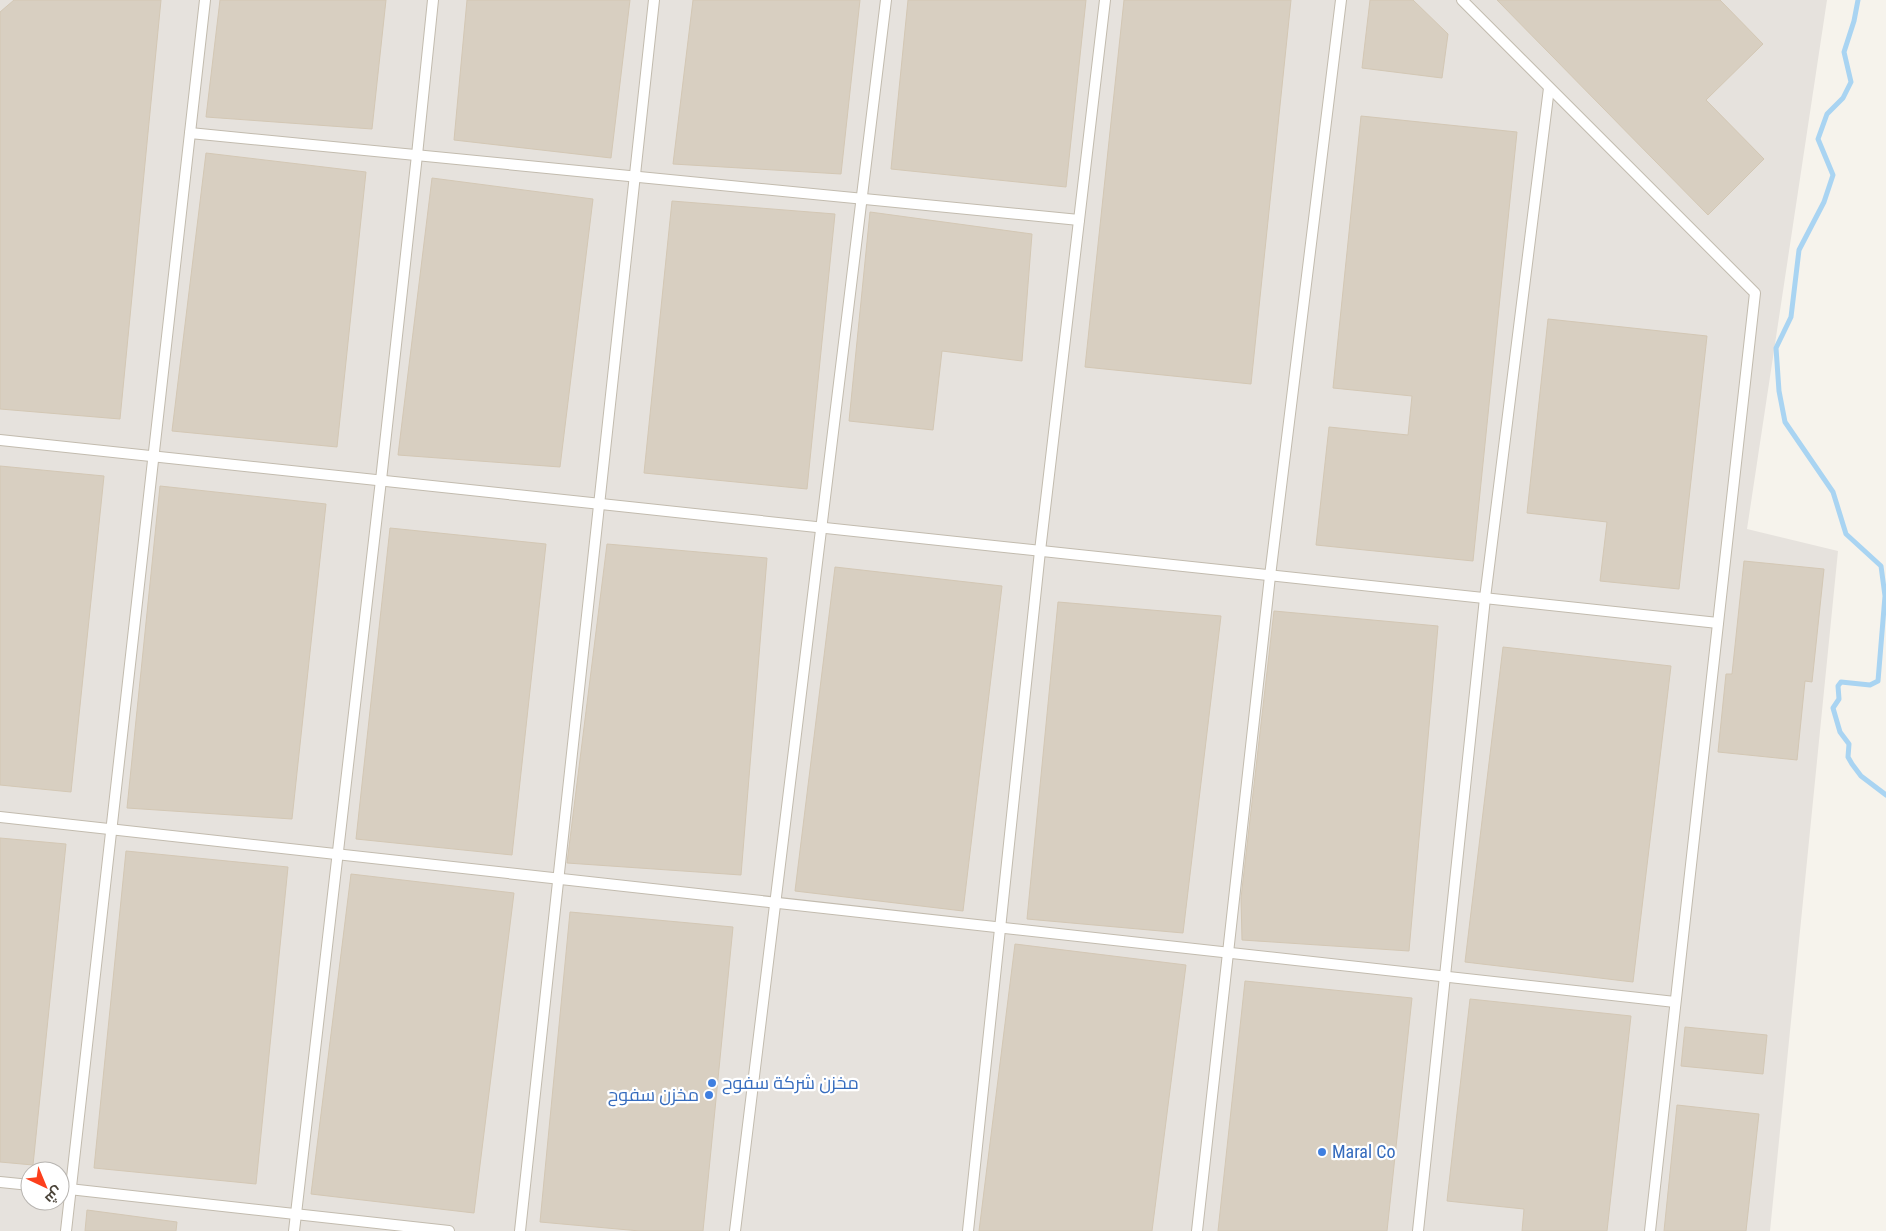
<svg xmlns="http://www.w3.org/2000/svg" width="1886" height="1231" font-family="'Roboto Condensed',Cairo,sans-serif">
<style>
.industrial{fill:#e6e2dd;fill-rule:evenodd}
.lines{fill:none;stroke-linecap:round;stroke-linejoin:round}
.stream{stroke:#a9d4f2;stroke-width:5}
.building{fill:#d8cfc1;stroke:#d3c7b4}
.service-casing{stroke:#c2bbae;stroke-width:12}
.service{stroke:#fff;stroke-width:10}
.shop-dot{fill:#3f7fe0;stroke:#fff;stroke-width:2}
.labels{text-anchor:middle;stroke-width:4.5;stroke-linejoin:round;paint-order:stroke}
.shop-label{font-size:18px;fill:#366cbe;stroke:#fff;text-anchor:start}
</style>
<rect width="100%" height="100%" fill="#f6f3ec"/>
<path class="industrial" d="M0,0H1827L1747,529L1838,551L1770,1231H0ZM30,1171H60V1201H30Z"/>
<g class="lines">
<path class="stream" d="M1858,0L1854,21L1844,52L1851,82L1843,98L1827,114L1818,139L1833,175L1824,202L1799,250L1791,317L1776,348L1779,391L1785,422L1833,492L1846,534L1881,566L1885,596L1878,681L1870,685L1841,682L1838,686L1839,699L1833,708L1840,732L1849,744L1848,757L1852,764L1861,776L1886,795"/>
</g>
<g class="building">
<path d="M14,0H161L120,419L0,409V12Z"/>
<path d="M220,0H386L372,129L206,117Z"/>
<path d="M467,0H630L611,158L454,140Z"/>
<path d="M693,0H860L841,174L673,164Z"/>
<path d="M908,0H1086L1066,187L891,169Z"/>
<path d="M1124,0H1291L1251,384L1085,367Z"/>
<path d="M1370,0H1413L1448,34L1442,78L1362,68Z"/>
<path d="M1497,0H1720L1763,44L1706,100L1764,159L1708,215Z"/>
<path d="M1361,116L1517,132L1473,561L1316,545L1329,427L1408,435L1412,396L1333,388Z"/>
<path d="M206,153L366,172L337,447L172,431Z"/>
<path d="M432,178L593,199L560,467L398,455Z"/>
<path d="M672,201L835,214L807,489L644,473Z"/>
<path d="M870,212L1032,234L1022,361L942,351L933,430L849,421Z"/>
<path d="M1548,319L1707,336L1679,589L1600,581L1607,522L1527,513Z"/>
<path d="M0,466L104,476L71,792L0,785Z"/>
<path d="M160,486L326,504L292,819L127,808Z"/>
<path d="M390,528L546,544L512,855L356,839Z"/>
<path d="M607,544L767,558L741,875L567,863Z"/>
<path d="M1744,561L1824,569L1812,682L1805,681L1797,760L1718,752L1726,674H1732Z"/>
<path d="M835,567L1002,586L963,911L795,891Z"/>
<path d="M1058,602L1221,616L1183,933L1027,919Z"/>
<path d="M1274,611L1438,626L1409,951L1242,940L1241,898Z"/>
<path d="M1503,647L1671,666L1633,982L1465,962Z"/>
<path d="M0,838L66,844L33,1165L0,1162Z"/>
<path d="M126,851L288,867L256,1184L94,1168Z"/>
<path d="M351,874L514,893L474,1213L311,1194Z"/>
<path d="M570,912L733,927L703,1231H640L540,1222Z"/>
<path d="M1015,944L1186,965L1152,1231H979Z"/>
<path d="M1245,981L1412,998L1387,1231H1218Z"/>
<path d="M1470,999L1631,1016L1607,1231H1522L1524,1209L1447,1201Z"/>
<path d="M1685,1027L1767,1035L1763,1074L1681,1066Z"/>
<path d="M1677,1105L1759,1114L1746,1231H1664Z"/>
<path d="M87,1210L177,1222L176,1231H85Z"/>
</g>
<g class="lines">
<defs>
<g id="service">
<path d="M1462,0L1755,293L1650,1231"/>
<path d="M190,133L1079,220"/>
<path d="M0,440L1718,623"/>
<path d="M0,817L1675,1002"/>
<path d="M0,1182L30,1185"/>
<path d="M60,1188L449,1231"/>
<path d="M66,1231L205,0"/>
<path d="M294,1231L381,480L417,155L433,0"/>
<path d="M520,1231L654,0"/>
<path d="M735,1231L886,0"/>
<path d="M968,1231L1040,551L1105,0"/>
<path d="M1197,1231L1270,576L1341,0"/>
<path d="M1418,1231L1485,598L1549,88"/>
</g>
</defs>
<use href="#service" class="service-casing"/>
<use href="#service" class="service"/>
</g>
<g class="shop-dot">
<circle cx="712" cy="1083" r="5"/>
<circle cx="709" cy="1095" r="5"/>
<circle cx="1322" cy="1152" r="5"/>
</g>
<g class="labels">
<g class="shop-label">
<text x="722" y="1089">مخزن شركة سفوح</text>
<text x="699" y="1101" text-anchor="end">مخزن سفوح</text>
<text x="1332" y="1158">Maral Co</text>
</g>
</g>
<g transform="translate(45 1186) rotate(136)"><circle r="24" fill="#ffffff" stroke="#b7b4b0"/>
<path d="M0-4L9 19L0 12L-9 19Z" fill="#fc3f1d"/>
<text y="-8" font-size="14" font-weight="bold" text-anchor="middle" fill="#4b4439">ش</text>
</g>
</svg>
